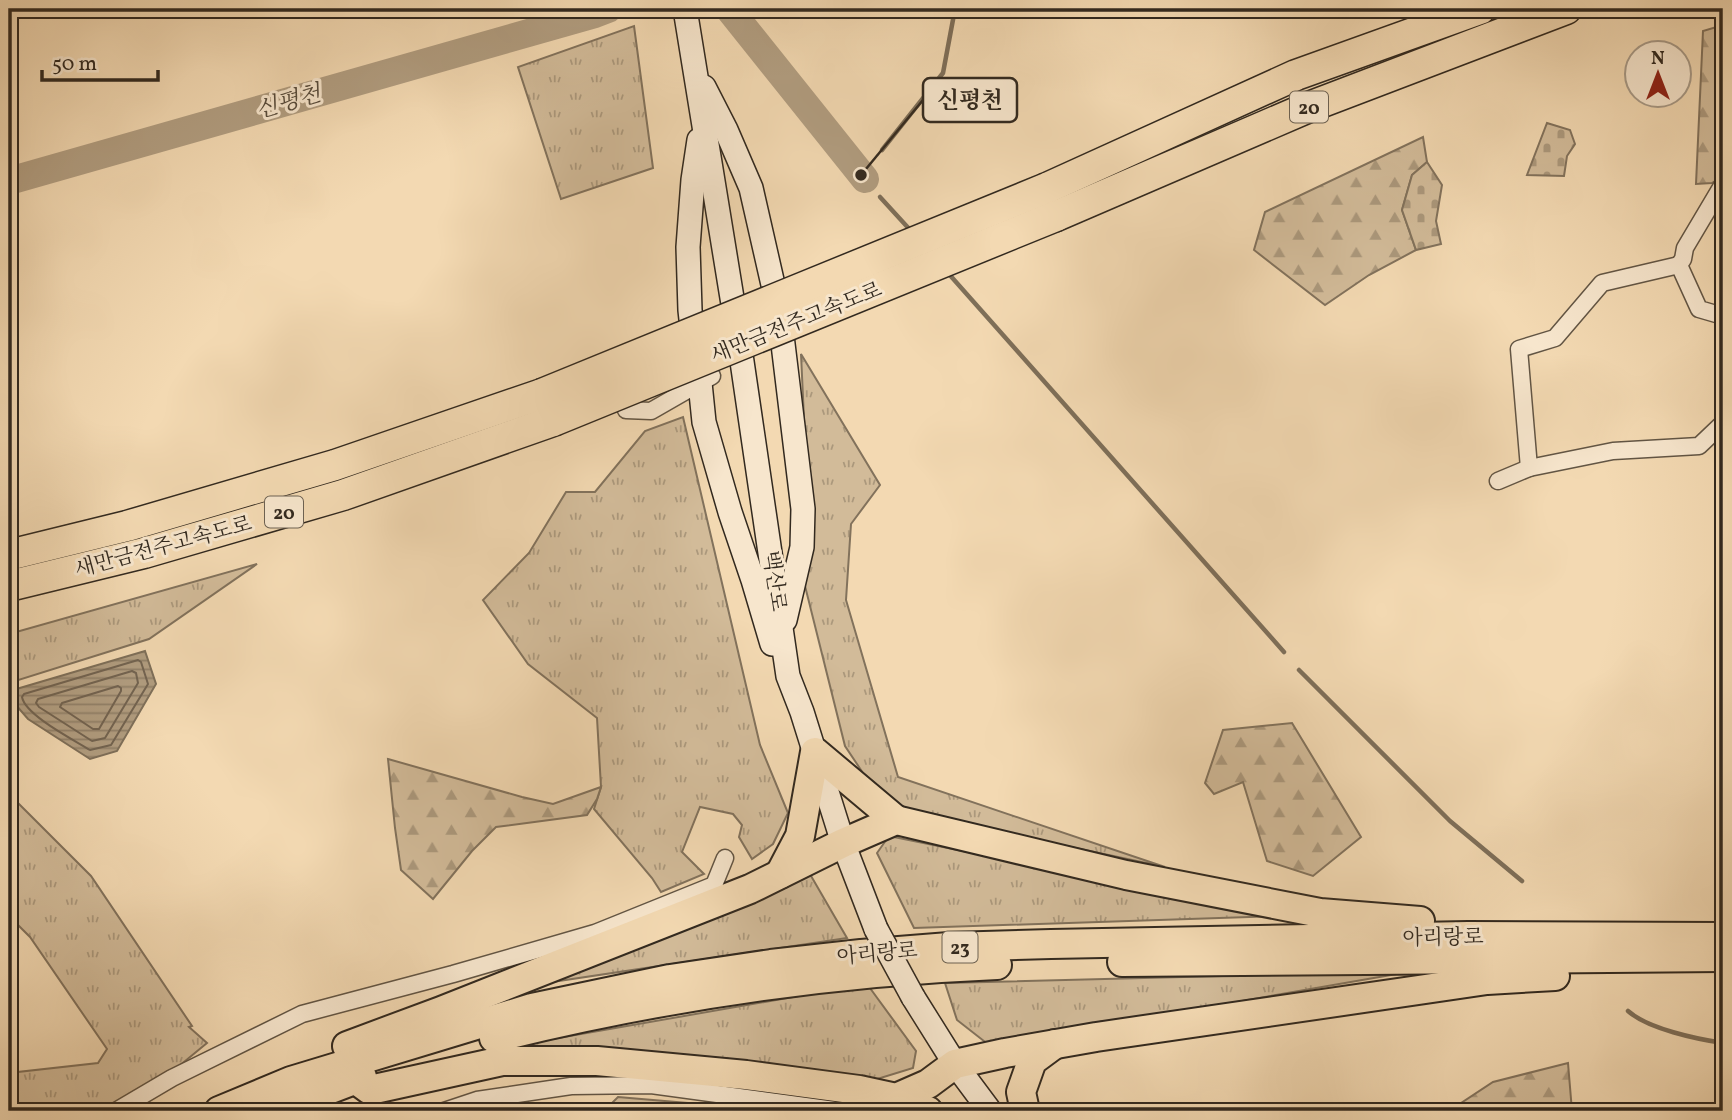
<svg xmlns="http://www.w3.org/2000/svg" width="1732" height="1120" font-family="Vollkorn,'Noto Serif KR',serif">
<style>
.grass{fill:url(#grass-tufts);stroke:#82725c;stroke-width:2}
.forest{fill:url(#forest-firs);stroke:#82725c;stroke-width:2}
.cemetery{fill:url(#cemetery-stones);stroke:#82725c;stroke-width:2}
.water{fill:url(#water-rules);stroke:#7e6f59;stroke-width:2}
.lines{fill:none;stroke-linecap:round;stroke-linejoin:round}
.shore{stroke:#726350;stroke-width:2}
.stream{stroke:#7e6f59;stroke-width:4.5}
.river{stroke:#b19d80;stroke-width:28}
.minor-casing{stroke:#625544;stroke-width:19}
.secondary-casing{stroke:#32291f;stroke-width:26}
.trunk-casing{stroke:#32291f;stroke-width:32}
.motorway-casing{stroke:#32291f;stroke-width:33}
.minor{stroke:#f7e6cd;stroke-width:16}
.secondary{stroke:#f7e6cd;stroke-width:23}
.trunk{stroke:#f3d9b2;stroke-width:28}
.motorway{stroke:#f3d9b2;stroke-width:30}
.secondary-bridge-casing{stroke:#32291f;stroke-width:26;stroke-linecap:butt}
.motorway-bridge-casing{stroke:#32291f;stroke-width:33;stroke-linecap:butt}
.secondary-bridge{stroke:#f7e6cd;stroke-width:23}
.motorway-bridge{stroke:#f3d9b2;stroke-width:30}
.labels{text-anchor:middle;stroke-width:6;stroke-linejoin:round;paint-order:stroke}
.shield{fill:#f7e6cd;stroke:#6d6253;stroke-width:2}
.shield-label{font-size:19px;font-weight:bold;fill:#32291f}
.street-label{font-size:21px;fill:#32291f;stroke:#f7e6cd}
.water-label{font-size:23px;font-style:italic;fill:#584c3c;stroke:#f7e6cd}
.leader{fill:none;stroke:#32291f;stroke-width:2.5}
.callout-dot{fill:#32291f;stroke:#f7e6cd;stroke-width:2.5}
.callout{fill:#f7e6cd;stroke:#32291f;stroke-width:2.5}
.callout-label{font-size:23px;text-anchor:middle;font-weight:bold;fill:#32291f}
</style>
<defs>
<pattern id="grass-tufts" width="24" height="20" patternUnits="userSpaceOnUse" patternTransform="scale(1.75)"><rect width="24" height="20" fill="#d2bb99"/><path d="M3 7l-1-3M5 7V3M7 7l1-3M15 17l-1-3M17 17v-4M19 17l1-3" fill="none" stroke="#ab987c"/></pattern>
<pattern id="forest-firs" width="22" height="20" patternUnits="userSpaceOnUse" patternTransform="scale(1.75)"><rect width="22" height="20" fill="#d2bb99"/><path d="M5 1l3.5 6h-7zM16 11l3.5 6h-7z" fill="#ab987c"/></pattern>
<pattern id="cemetery-stones" width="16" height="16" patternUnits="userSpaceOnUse" patternTransform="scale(1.75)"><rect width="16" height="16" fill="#d2bb99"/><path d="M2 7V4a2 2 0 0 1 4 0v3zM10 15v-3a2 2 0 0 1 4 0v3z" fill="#ab987c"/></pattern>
<pattern id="water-rules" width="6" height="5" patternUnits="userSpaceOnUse" patternTransform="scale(1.75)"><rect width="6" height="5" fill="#b19d80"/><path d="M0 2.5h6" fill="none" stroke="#918068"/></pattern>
</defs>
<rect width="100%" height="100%" fill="#f3d9b2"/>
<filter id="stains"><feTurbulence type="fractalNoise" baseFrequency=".00286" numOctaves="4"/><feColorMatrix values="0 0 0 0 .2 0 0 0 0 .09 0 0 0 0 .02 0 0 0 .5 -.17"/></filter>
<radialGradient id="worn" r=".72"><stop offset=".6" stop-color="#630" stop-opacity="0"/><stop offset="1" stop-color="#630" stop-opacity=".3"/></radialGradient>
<g class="grass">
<path d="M634,26L653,168L561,199L518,67Z"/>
<path d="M801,354L880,485L851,524L846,600L898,777L1165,867L906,812L863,773L845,746L805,586V441Z"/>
<path d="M683,417L760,745L788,813L773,844L752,859L739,837L742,825L733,814L700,807L682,852L704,874L661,892L652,878L594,809L601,787L597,718L528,664L483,600L529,553L566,492H595L645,431Z"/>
<path d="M257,564L149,639L9,683V634Z"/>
<path d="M9,794L91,876L192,1026L189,1027L207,1043L167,1076L109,1111H9V1073L98,1063L107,1049L30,937L9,916Z"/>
<path d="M889,836L1283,916L914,928L877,853Z"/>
<path d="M807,869L847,938L532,985Z"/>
<path d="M1414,971L989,1045L957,1020L945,983Z"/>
<path d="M867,984L916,1051L913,1068L874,1080L507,1047Z"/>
</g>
<g class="forest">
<path d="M1723,25V176L1712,183L1696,184L1703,31Z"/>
<path d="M1423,137L1427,162L1412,175L1402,210L1416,250L1369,275L1325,305L1254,250L1265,212Z"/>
<path d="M1292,723L1361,837L1313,876L1267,861L1243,782L1214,794L1205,783L1223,730Z"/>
<path d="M388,759L522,797L553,804L601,787L597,799L587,815L496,827L472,851L433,899L401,870L395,828Z"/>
<path d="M1568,1063L1572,1111H1449L1493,1082Z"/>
<path d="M618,1097L688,1103L755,1111H604Z"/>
</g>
<g class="cemetery">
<path d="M1547,123L1570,130L1575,144L1567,156L1564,176L1527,175Z"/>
<path d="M1427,162L1442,185L1436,221L1441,244L1416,250L1402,210L1412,175Z"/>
</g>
<path class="water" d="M145,651L156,684L117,751L90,759L28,719L15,704L13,690Z"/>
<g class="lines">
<g class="shore">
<path d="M138,660L141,662L148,684L111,745L90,750C74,740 25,715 22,697L24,694Z"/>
<path d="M132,671L136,673L138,683L105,738L92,741L39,707L36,703L38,699Z"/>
<path d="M118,686L121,688V691L99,729H93L60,707L62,703Z"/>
</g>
<g class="stream">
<path d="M882,150L943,73L955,9"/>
<path d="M861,175L867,168"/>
<path d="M880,197L912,232"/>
<path d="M948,273L1284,652"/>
<path d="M1299,670L1450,821L1522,881"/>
<path d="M1628,1011C1648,1029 1697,1039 1723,1043"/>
</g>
<g class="river">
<path d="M729,9L865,179"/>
<path d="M9,181L595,14L608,9"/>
</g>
<defs>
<g id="minor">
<path d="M1723,184L1685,248L1683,259L1679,265L1699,309L1723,316"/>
<path d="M626,410L651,411L712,376"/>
<path d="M1529,468L1519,349L1555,338L1602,283L1679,265"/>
<path d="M1498,481L1529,468L1613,451L1699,446L1720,426H1723"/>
<path d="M116,1111L172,1078L302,1014L453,974L595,933L714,885L725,858"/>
<path d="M444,1111L477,1100L571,1086L651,1085L842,1111"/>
</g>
<g id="secondary">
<path d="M685,9L739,341L788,676L802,712L843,843L876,929"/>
<path d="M704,87L726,130L751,188L779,311L803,509L802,547L785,620"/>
<path d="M699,140L693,180L688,247L690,310L696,365L700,383L704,422L730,512L753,580L772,644"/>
<path d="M913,997L955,1064L990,1111"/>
</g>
<g id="trunk">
<path d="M780,874L800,836L815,752L896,820"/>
<path d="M1122,962L1723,957"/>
<path d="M494,1038C659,997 828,972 997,965"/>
<path d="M347,1046L441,1011L750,889L843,843L896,820L1126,875L1320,913L1420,921"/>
<path d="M355,1079L370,1090L502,1061H597L746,1075L859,1090L896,1098L928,1084L955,1064L1005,1053L1096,1037L1487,980L1555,976"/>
<path d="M896,1098L928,1111"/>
<path d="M219,1111L291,1081L532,1008L670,979L771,964L861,954L949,947L1051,944L1468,936L1723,937"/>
<path d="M273,1111L362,1077"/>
<path d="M1025,1111L1021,1092L1032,1061L1055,1044"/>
</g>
<g id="motorway">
<path d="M1047,188L1296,75L1480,9"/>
<path d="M1056,216L1309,107L1566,9"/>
<path d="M9,555L127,526L335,465L542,394"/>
<path d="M9,586L144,553L343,495L553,421"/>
</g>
</defs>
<use href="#minor" class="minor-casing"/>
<use href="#secondary" class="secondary-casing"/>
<use href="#trunk" class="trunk-casing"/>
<use href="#motorway" class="motorway-casing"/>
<use href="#minor" class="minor"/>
<use href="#secondary" class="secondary"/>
<use href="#trunk" class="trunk"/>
<use href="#motorway" class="motorway"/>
<defs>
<path id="secondary-bridge" d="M876,929L913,997"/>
<g id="motorway-bridge">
<path d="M542,394L1047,188"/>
<path d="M553,421L1056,216"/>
</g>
</defs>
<use href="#secondary-bridge" class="secondary-bridge-casing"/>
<use href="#motorway-bridge" class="motorway-bridge-casing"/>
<use href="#secondary-bridge" class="secondary-bridge"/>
<use href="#motorway-bridge" class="motorway-bridge"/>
</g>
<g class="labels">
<g class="shield">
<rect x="1290" y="91.5" width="38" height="31" rx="5"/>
<rect x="265" y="496.5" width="38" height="31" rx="5"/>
<rect x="942.5" y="931.5" width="35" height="31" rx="5"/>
</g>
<g class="shield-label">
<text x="1309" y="114">20</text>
<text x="284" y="519">20</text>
<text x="960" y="954">23</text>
</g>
<g class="street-label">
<text transform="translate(796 322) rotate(-22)" y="7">새만금전주고속도로</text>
<text transform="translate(163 546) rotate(-15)" y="7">새만금전주고속도로</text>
<text transform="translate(775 581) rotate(82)" y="7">백산로</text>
<text transform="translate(1443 937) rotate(-1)" y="7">아리랑로</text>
<text transform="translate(877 953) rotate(-5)" y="7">아리랑로</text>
</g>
<g class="water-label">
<text transform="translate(288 101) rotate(-16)" y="8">신평천</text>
</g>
</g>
<path class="leader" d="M861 175L923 100"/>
<circle class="callout-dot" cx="861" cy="175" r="7"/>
<rect class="callout" x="923" y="78" width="94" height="44" rx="7"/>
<g class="callout-label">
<text x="970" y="108">신평천</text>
</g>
<rect width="1732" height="1120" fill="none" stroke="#f3d9b2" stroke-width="35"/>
<rect x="10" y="10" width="1711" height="1099" fill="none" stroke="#32291f" stroke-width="3.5"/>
<rect x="18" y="18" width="1697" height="1085" fill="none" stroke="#32291f" stroke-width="2"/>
<g transform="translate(1658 74)"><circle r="33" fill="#f7e6cd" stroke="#a89a87" stroke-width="2"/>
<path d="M0-5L12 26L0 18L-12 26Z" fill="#8f2418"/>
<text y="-10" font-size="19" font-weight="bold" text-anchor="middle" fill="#32291f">N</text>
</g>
<path d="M42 70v10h116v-10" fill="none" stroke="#32291f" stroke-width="3.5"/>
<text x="52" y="70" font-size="21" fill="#32291f" stroke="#f7e6cd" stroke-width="5" paint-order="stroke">50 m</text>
<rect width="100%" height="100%" filter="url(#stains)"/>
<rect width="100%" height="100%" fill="url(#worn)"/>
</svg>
